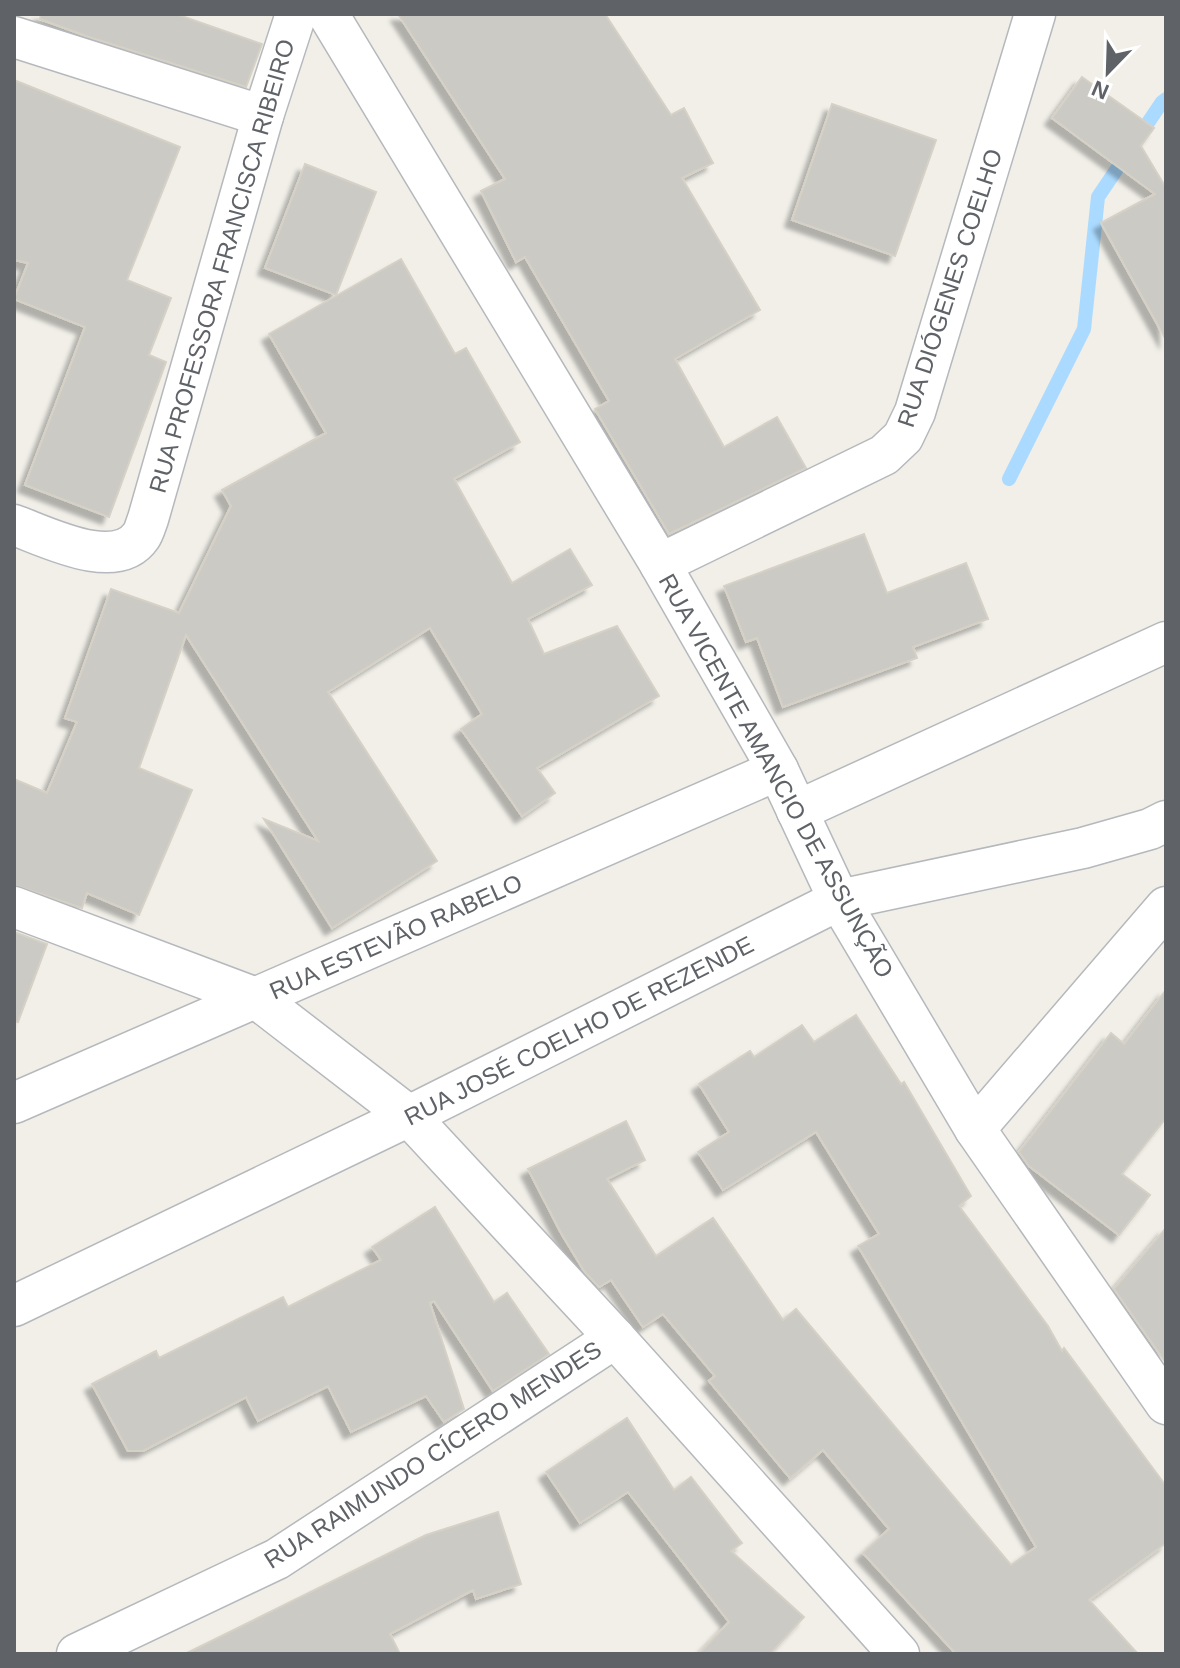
<svg xmlns="http://www.w3.org/2000/svg" width="1180" height="1668" font-family="Helvetica,sans-serif">
<style>
.lines{fill:none;stroke-linecap:round;stroke-linejoin:round}
.stream{stroke:#aadaff;stroke-width:14}
.building{fill:#cccac5;stroke:#d6d1c6;stroke-width:2;filter:url(#shadow)}
.street-casing{stroke:#b5b8bc;stroke-width:43}
.street{stroke:#fff;stroke-width:40}
.labels{text-anchor:middle;stroke-width:7;stroke-linejoin:round;paint-order:stroke}
.street-label{font-size:24px;fill:#5f6368;stroke:#fff}
</style>
<defs>
<filter id="shadow"><feDropShadow dx="-7" dy="7" stdDeviation="2" flood-color="#0004"/></filter>
</defs>
<rect width="100%" height="100%" fill="#f1efe8"/>
<g class="lines">
<path class="stream" d="M1009,479L1084,329L1098,197L1162,102L1166,99"/>
</g>
<g class="building">
<path d="M41,14H176L262,44L246,87L86,36L40,19Z"/>
<path d="M398,14H605L671,115L684,108L713,163L682,178L760,310L675,359L724,447L777,417L806,468L669,534L595,409L609,401L525,257L516,262L481,191L505,179Z"/>
<path d="M1082,77L1154,128L1141,146L1166,188V340L1101,223L1155,194L1052,118Z"/>
<path d="M14,80L180,147L127,280L171,298L149,355L166,362L109,517L25,485L85,327L14,299L28,263L14,260Z"/>
<path d="M832,104L936,140L895,256L792,220Z"/>
<path d="M305,164L376,192L336,295L265,268Z"/>
<path d="M401,259L455,354L466,348L520,442L454,479L512,583L570,549L592,585L528,619L544,654L617,626L659,696L537,768L555,793L522,816L461,729L482,714L430,628L328,692L437,861L332,928L264,819L318,841L186,635L139,768L192,790L139,915L87,893L82,908L14,885V779L47,793L77,722L65,718L111,589L179,613L231,506L222,490L326,433L269,334Z"/>
<path d="M864,534L887,593L966,563L988,619L913,647L917,658L783,707L757,638L746,642L724,586Z"/>
<path d="M14,932L47,944L18,1022L14,1021Z"/>
<path d="M1166,990V1118L1122,1174L1150,1195L1119,1235L1029,1166L1019,1152L1111,1033L1124,1044Z"/>
<path d="M856,1015L901,1084L904,1082L971,1196L959,1206L1048,1326L1062,1351L1064,1348L1166,1486V1543L1089,1600L1138,1654H956L863,1553L889,1529L823,1450L790,1478L709,1381L715,1376L663,1314L643,1327L611,1280L599,1287L584,1271L561,1233L528,1169L626,1121L645,1160L607,1179L656,1256L713,1218L783,1320L796,1309L1011,1565L1036,1547L858,1246L879,1234L816,1132L723,1190L698,1152L729,1132L699,1084L750,1051L754,1057L802,1025L814,1042Z"/>
<path d="M435,1207L494,1302L507,1293L549,1354L493,1391L434,1301L430,1303L464,1409L444,1422L426,1396L351,1432L328,1386L258,1421L246,1397L143,1451H128L92,1384L156,1351L159,1358L283,1297L288,1307L381,1260L372,1247Z"/>
<path d="M1166,1228V1363L1114,1289Z"/>
<path d="M627,1418L674,1490L691,1477L742,1543L731,1551L804,1617L770,1654H699L729,1622L628,1492L580,1523L546,1472Z"/>
<path d="M498,1512L521,1584L476,1599L473,1590L390,1634L400,1654H185L426,1535Z"/>
</g>
<g class="lines">
<defs>
<g id="street">
<path d="M328,14L660,564L778,770L839,900L975,1129L1166,1404"/>
<path d="M14,37L263,116"/>
<path d="M14,525C45,536 116,573 141,536C144,532 146,524 148,519L263,116L296,14"/>
<path d="M660,564L884,455L903,437L915,412L1035,14"/>
<path d="M797,811L1166,642"/>
<path d="M14,907L256,998L409,1116L615,1338L899,1654"/>
<path d="M14,1103L778,770"/>
<path d="M975,1129L1166,907"/>
<path d="M14,1306L409,1116L839,900L1083,848L1150,829L1166,821"/>
<path d="M77,1654L277,1559L615,1338"/>
</g>
</defs>
<use href="#street" class="street-casing"/>
<use href="#street" class="street"/>
</g>
<g class="labels">
<g class="street-label">
<text transform="translate(222 266) rotate(-74)" y="8">RUA PROFESSORA FRANCISCA RIBEIRO</text>
<text transform="translate(950 288) rotate(-72)" y="8">RUA DIÓGENES COELHO</text>
<text transform="translate(776 776) rotate(61)" y="8">RUA VICENTE AMANCIO DE ASSUNÇÃO</text>
<text transform="translate(396 937) rotate(-24)" y="8">RUA ESTEVÃO RABELO</text>
<text transform="translate(579 1031) rotate(-27)" y="8">RUA JOSÉ COELHO DE REZENDE</text>
<text transform="translate(433 1455) rotate(-33)" y="8">RUA RAIMUNDO CÍCERO MENDES</text>
</g>
</g>
<rect width="1180" height="1668" fill="none" stroke="#5f6368" stroke-width="32"/>
<g transform="translate(1108 72) rotate(203)" stroke="#ffffff" stroke-width="6" paint-order="stroke">
<path d="M0-6L14 30L0 20L-14 30Z" fill="#5f6368"/>
<text y="-12" font-size="22" font-weight="bold" text-anchor="middle" fill="#5f6368">N</text>
</g>
</svg>
